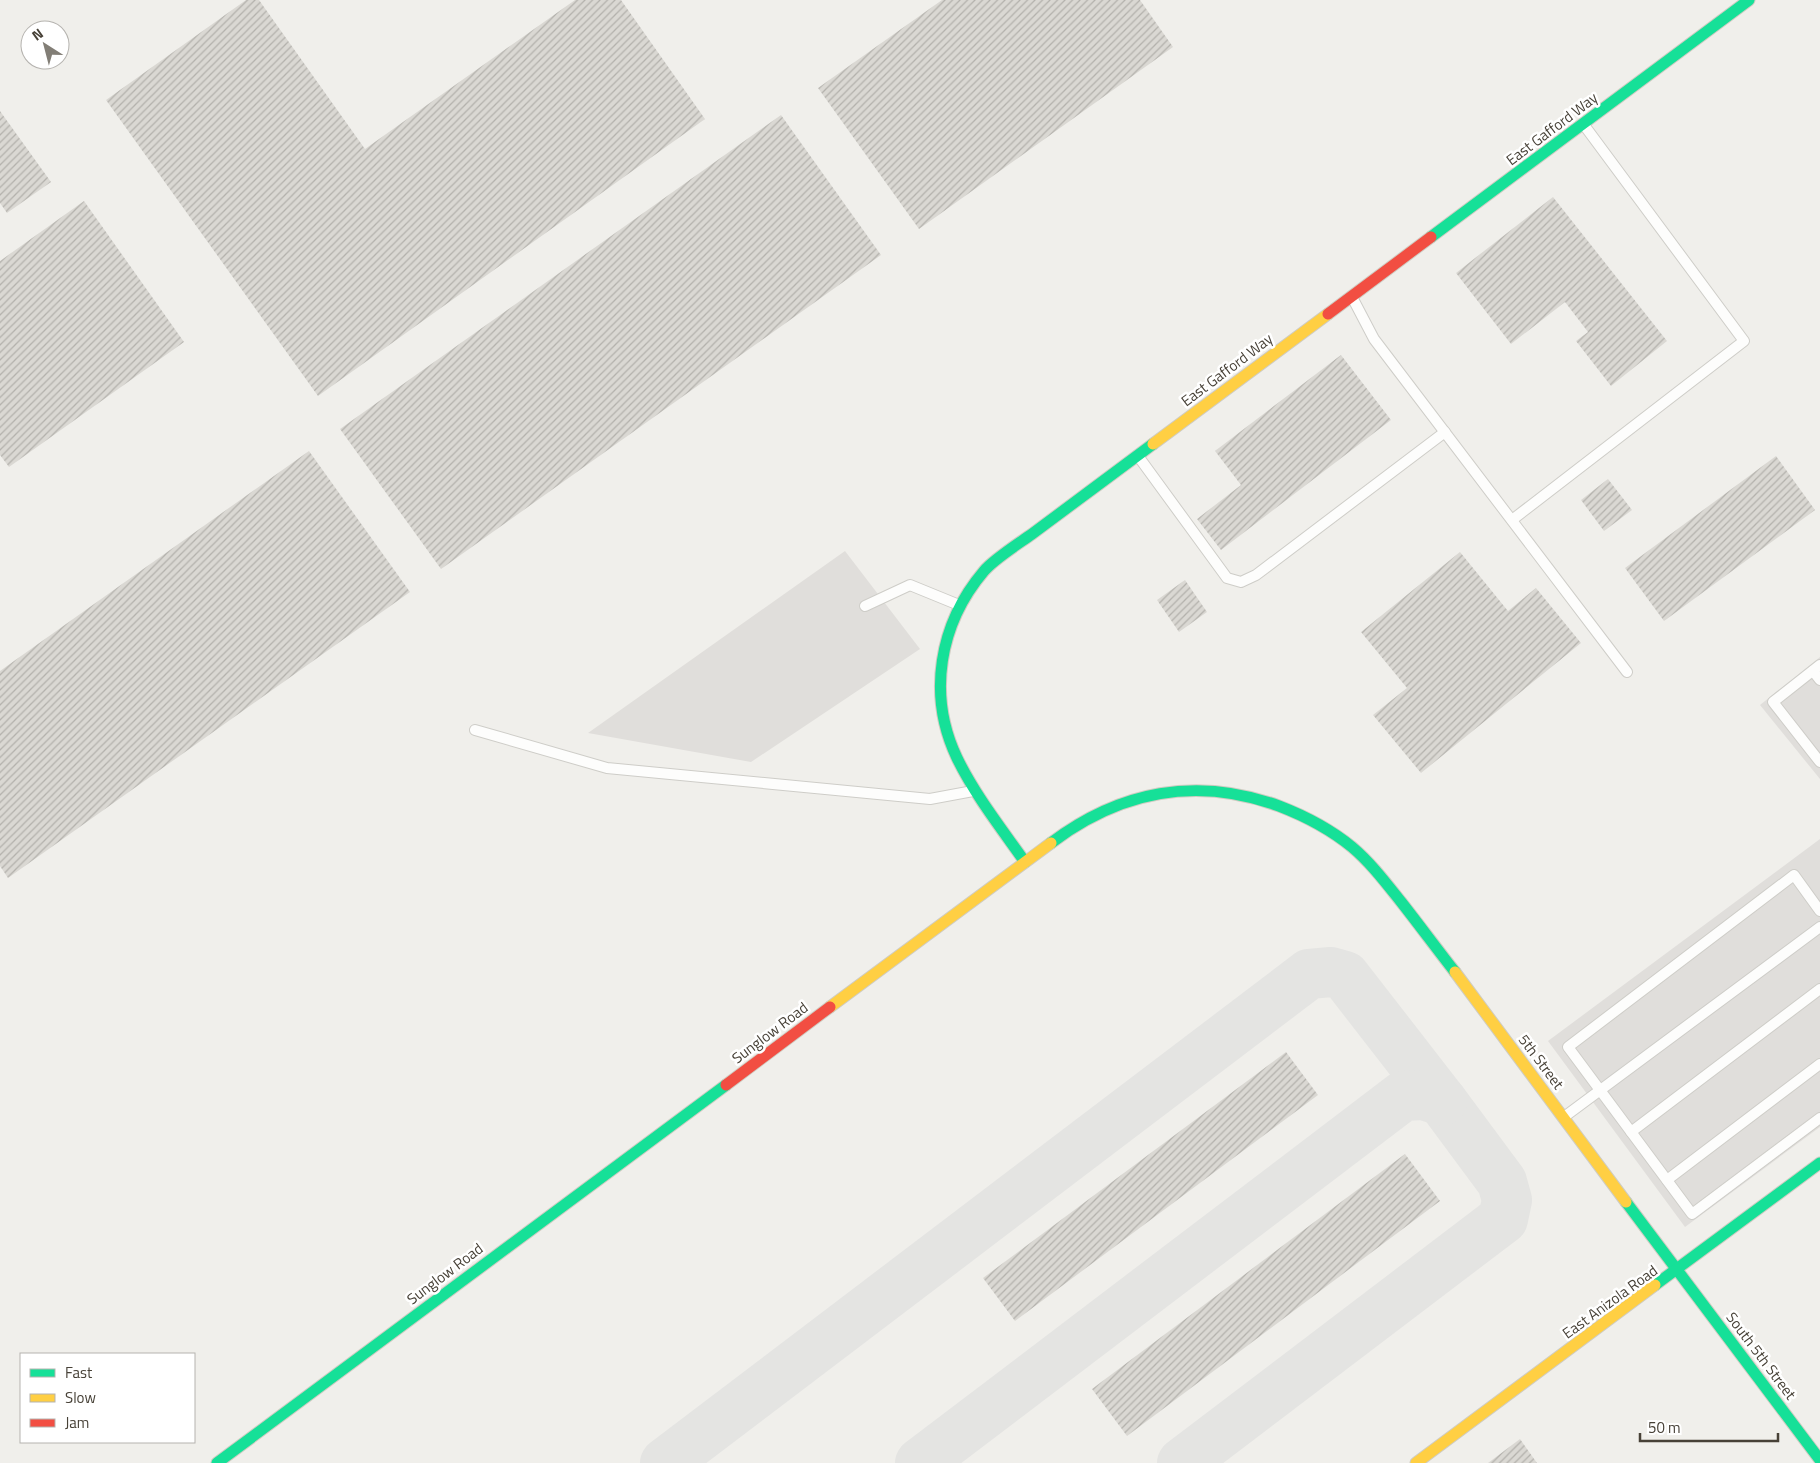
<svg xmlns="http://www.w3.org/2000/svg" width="1820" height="1463" font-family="'Titillium Web',sans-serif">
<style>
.parking{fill:#e0dedb}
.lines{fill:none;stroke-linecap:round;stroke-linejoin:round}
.taxiway{stroke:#e4e4e2;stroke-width:50}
.building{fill:url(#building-hatch)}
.lane-casing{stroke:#cecdc8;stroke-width:12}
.fast-casing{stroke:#cfccc2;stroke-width:13}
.slow-casing{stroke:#cfccc2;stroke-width:13}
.jam-casing{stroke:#cfccc2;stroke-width:13}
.lane{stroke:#fdfdfc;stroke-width:10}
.fast{stroke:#16e098;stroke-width:11}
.slow{stroke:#ffcf43;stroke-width:11}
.jam{stroke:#f24e42;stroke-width:11}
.labels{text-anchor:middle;stroke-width:5;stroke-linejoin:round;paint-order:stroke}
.street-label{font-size:15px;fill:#474137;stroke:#fff}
</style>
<defs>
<pattern id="building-hatch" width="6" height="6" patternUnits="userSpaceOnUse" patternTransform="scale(1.25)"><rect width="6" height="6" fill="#dad8d3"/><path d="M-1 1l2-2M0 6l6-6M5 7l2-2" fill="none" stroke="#b3b1ac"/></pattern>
</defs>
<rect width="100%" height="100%" fill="#f0efeb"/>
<g class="parking">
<path d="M845,551L920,649L751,762L588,733Z"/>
<path d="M1820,657V779L1760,705Z"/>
<path d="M1820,839V1127L1685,1227L1548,1041Z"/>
</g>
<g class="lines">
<g class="taxiway">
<path d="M665,1463L1309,974L1331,972L1345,976L1442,1101L1502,1182L1507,1200L1503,1219L1182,1463"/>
<path d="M920,1463L1403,1096L1423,1095L1442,1101"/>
</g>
</g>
<g class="building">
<path d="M246,0H259L365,149L575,0H621L705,119L318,396L106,100Z"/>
<path d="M942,0H1140L1173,47L919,229L818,88Z"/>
<path d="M0,111L51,182L7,213L0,203Z"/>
<path d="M781,115L881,255L441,569L340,429Z"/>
<path d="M1553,197L1667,341L1611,386L1576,341L1588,332L1565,302L1511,344L1456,273Z"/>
<path d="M84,201L184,342L9,467L0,455V261Z"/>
<path d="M1341,355L1391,420L1221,550L1197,519L1241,485L1215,451Z"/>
<path d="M309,451L410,592L8,878L0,866V671Z"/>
<path d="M1776,456L1815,510L1664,621L1625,568Z"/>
<path d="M1608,479L1632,510L1604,531L1581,500Z"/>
<path d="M1460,552L1508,611L1536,588L1581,643L1421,773L1373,715L1407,688L1361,632Z"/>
<path d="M1185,580L1207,612L1179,632L1157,600Z"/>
<path d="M1286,1052L1318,1095L1015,1321L983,1278Z"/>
<path d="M1405,1154L1440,1201L1127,1436L1092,1389Z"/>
<path d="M1520,1439L1537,1463H1488Z"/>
</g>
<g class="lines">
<defs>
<g id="lane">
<path d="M1352,297L1374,339L1627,672"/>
<path d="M1138,456L1227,578L1241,582L1256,575L1445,432"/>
<path d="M1512,520L1744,341L1584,125"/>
<path d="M865,606L910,585L959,605"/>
<path d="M1820,665L1773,702L1820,762"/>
<path d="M1813,671L1820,680"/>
<path d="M475,730L607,768L930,799L973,791"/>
<path d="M1820,911L1794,875L1568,1047L1692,1214L1820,1118"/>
<path d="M1564,1117L1820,927"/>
<path d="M1631,1132L1820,989"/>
<path d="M1667,1180L1820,1064"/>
</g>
<g id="fast">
<path d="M1431,237L1749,0"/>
<path d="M1051,843C1120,791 1197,776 1279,806C1305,816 1330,829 1352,847C1371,863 1386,883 1402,903C1420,926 1437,949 1455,972"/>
<path d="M1025,862C1001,828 975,795 957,758C927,695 939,624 984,571C994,559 1018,544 1032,534C1072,504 1113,474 1153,444"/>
<path d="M1626,1202L1820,1460"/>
<path d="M1655,1285L1820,1163"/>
<path d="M217,1463L726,1085"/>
</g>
<g id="slow">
<path d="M1153,444L1328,314"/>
<path d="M1455,972L1626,1202"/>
<path d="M830,1007L1051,843"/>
<path d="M1416,1463L1655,1285"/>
</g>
<g id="jam">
<path d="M1328,314L1431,237"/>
<path d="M726,1085L830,1007"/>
</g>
</defs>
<use href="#lane" class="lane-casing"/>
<use href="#fast" class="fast-casing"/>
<use href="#slow" class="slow-casing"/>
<use href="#jam" class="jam-casing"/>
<use href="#lane" class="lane"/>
<use href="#fast" class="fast"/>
<use href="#slow" class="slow"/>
<use href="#jam" class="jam"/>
</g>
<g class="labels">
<g class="street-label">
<text transform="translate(1552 129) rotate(-37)" y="5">East Gafford Way</text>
<text transform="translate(1227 370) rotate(-37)" y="5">East Gafford Way</text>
<text transform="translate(770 1033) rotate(-37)" y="5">Sunglow Road</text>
<text transform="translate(1541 1062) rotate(53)" y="5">5th Street</text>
<text transform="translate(445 1274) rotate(-37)" y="5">Sunglow Road</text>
<text transform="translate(1610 1302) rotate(-36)" y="5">East Anizola Road</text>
<text transform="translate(1761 1356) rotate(53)" y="5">South 5th Street</text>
</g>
</g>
<rect x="20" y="1353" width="175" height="90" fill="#ffffff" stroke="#b5b3af"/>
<rect x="30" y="1369" width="25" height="8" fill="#16e098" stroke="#b5b3af"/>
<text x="65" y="1378" font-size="15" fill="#474137">Fast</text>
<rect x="30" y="1394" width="25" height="8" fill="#ffcf43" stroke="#b5b3af"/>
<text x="65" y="1403" font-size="15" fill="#474137">Slow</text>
<rect x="30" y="1419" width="25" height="8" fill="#f24e42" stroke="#b5b3af"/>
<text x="65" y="1428" font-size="15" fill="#474137">Jam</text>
<g transform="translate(45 45) rotate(324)"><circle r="24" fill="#ffffff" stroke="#b5b3af"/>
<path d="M0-4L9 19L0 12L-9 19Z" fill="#827e76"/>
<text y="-8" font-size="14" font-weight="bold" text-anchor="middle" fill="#474137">N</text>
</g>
<path d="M1640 1433v8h138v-8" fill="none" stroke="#474137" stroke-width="2.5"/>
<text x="1648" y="1433" font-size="15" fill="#474137" stroke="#ffffff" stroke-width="4" paint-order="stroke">50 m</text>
</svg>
